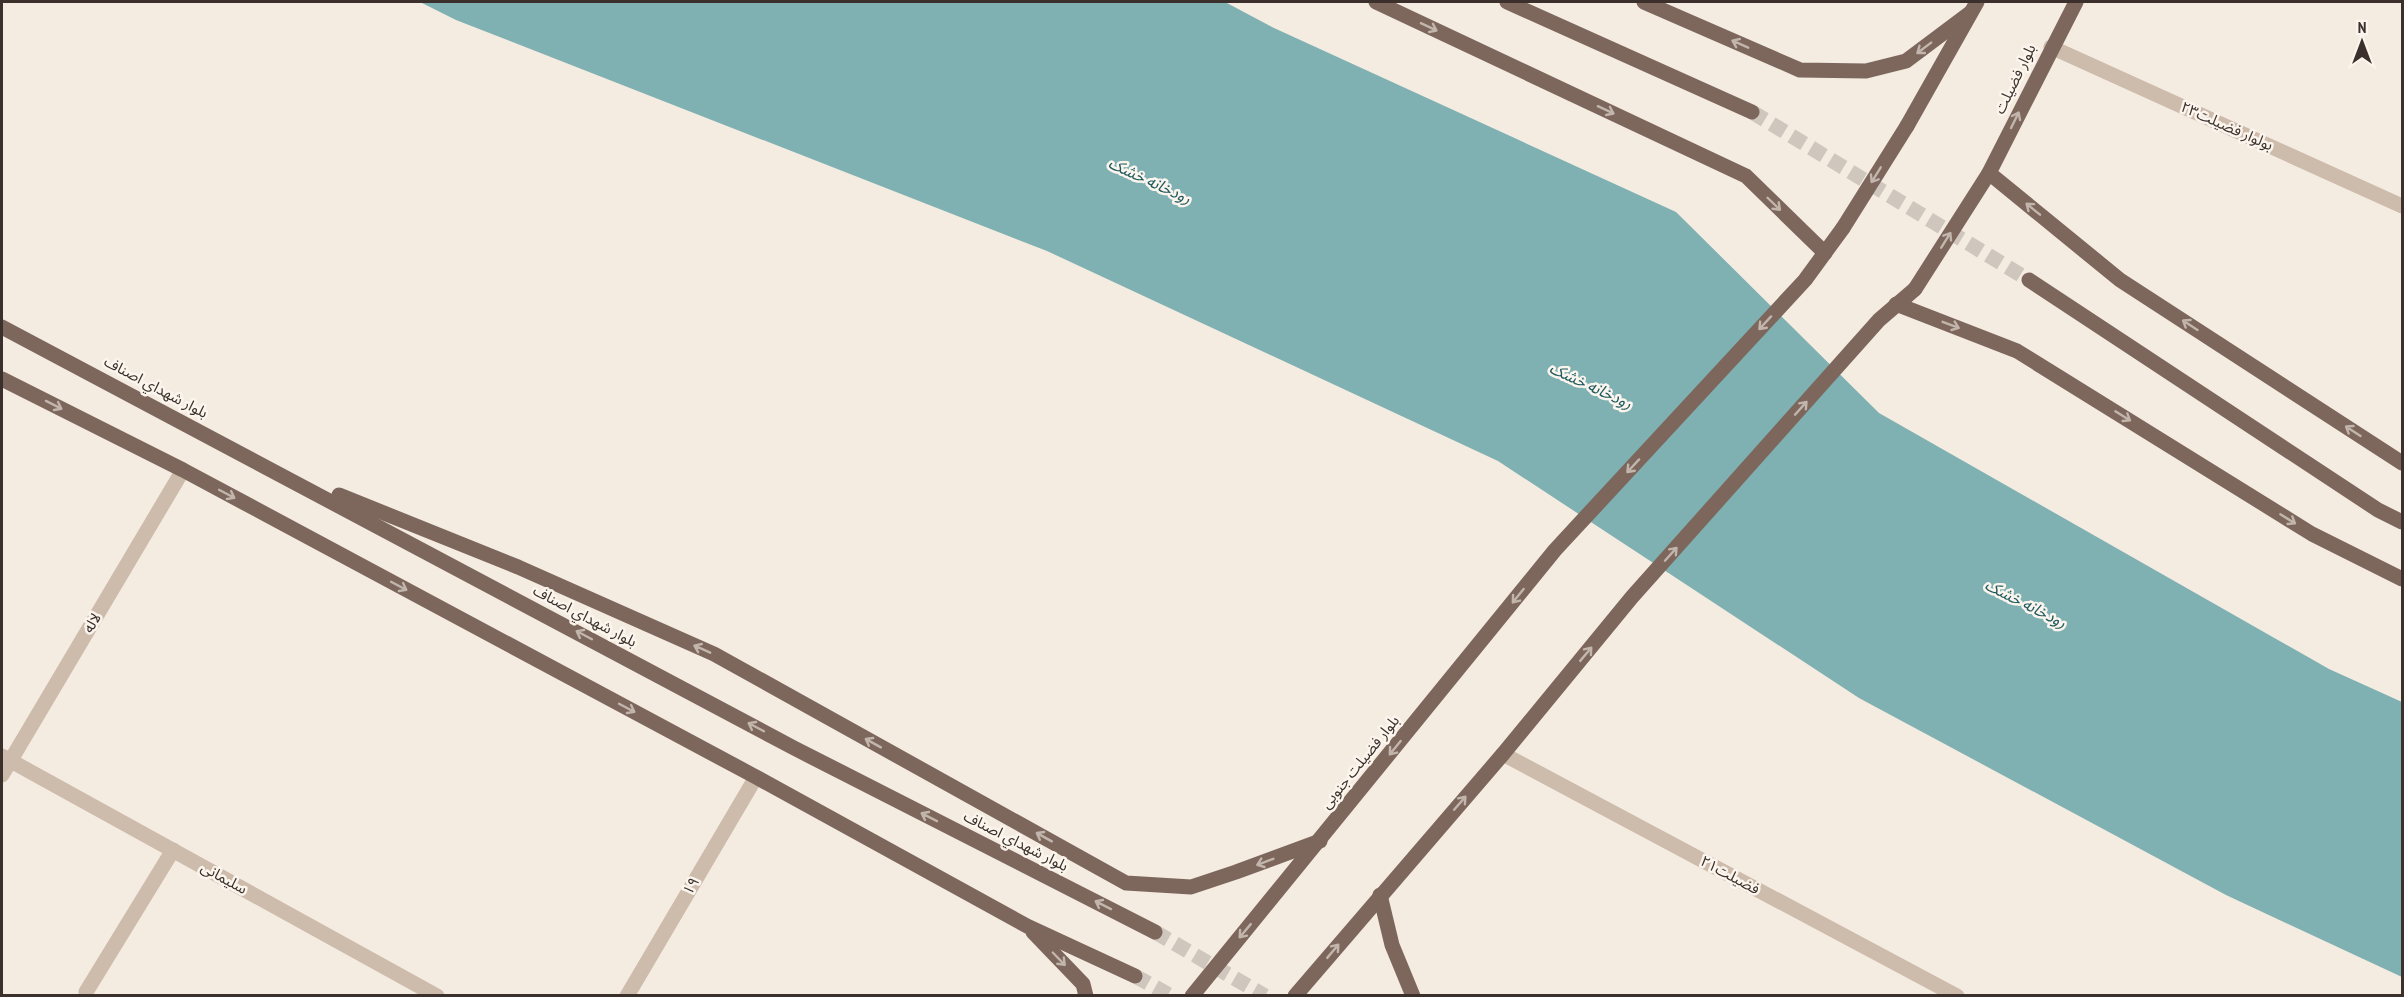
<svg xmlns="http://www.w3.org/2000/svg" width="2404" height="997" font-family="'PT Sans Narrow','Noto Sans Arabic',sans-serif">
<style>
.water{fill:#7fb0b2}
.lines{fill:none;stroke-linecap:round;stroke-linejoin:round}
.primary-tunnel{stroke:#cfc6bd;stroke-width:15;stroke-dasharray:15 8;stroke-linecap:butt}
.street{stroke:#cdbbac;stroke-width:15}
.primary{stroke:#7d675c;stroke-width:15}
.primary-bridge{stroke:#7d675c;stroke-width:15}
.oneway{stroke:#c2b5ac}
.labels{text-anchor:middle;stroke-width:5;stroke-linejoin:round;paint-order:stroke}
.street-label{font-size:15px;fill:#3b302b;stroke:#fbf5ee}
.water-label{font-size:16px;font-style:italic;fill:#1f5a5e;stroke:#fbf5ee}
</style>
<rect width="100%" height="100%" fill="#f4ebe1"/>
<path class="water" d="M420,2H1225L1274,28L1676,212L1879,413L2329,669L2402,702V977L2226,895L1859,698L1498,461L1047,251L456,20Z"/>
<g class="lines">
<g class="primary-tunnel">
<path d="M1752,112L2029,280"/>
<path d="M1155,932L1265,996"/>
<path d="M1135,976L1171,996"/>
</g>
<g class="street">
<path d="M2051,47L2402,206"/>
<path d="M1503,754L1957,996"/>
<path d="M2,756L437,996"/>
<path d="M2,775L183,470"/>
<path d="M86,992L173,850"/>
<path d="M627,996L756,777"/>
</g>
<g class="primary">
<path d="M1376,2L1746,176L1825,253"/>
<path d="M1507,2L1752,112"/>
<path d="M1644,2L1800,70L1866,71L1906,61L1970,13"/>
<path d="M2076,2L1989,173L2120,280L2402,463"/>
<path d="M1907,126L1977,2"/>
<path d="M2029,280L2378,510L2402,522"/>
<path d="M1896,304L2017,351L2312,534L2402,579"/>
<path d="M2,327L794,748L1155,932"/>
<path d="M2,379L183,470L756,777L1027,926L1135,976"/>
<path d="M339,495L518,567L714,654L1126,883L1191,887L1236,872L1320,841"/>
<path d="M1380,895L1392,945L1413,996"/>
<path d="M1033,932L1083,984L1086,996"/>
<path d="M1192,996L1555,550L1805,280L1843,228"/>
<path d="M1295,996L1503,754L1632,597L1879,320L1915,289"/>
</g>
<g class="primary-bridge">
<path d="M1843,228L1907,126"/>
<path d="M1915,289L1989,173"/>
</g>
</g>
<defs><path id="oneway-shaft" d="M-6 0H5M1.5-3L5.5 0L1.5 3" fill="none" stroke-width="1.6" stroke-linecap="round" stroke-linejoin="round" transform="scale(1.5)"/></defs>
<g class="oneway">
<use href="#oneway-shaft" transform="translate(1429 27) rotate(25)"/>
<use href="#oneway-shaft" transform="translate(1740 44) rotate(-156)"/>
<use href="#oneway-shaft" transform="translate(1924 48) rotate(143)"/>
<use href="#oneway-shaft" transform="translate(1606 110) rotate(25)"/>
<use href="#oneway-shaft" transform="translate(2015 120) rotate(-64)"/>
<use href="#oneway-shaft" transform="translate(1876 175) rotate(122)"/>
<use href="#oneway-shaft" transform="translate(1774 204) rotate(44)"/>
<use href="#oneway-shaft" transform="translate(2033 209) rotate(-141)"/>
<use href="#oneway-shaft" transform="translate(1946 240) rotate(-58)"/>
<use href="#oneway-shaft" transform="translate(1765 323) rotate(133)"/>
<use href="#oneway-shaft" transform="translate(1951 325) rotate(21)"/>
<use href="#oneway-shaft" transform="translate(2190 325) rotate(-147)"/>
<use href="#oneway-shaft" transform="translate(54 405) rotate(27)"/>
<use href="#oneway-shaft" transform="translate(1801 408) rotate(-48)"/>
<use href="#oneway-shaft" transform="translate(2123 416) rotate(32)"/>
<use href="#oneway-shaft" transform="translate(2353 431) rotate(-147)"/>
<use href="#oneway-shaft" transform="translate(1633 466) rotate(133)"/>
<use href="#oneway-shaft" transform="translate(227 494) rotate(28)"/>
<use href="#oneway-shaft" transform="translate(2288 519) rotate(32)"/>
<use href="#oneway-shaft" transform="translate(1671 554) rotate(-48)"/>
<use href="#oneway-shaft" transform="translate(399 586) rotate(28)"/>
<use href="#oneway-shaft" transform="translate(1518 596) rotate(129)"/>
<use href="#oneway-shaft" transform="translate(584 635) rotate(-152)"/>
<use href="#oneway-shaft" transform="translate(702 649) rotate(-156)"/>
<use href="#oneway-shaft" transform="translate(1586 654) rotate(-50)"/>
<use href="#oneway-shaft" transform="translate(627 708) rotate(28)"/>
<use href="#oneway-shaft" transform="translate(756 727) rotate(-152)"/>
<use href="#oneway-shaft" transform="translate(873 743) rotate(-151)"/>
<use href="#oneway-shaft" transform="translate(1395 748) rotate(129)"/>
<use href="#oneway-shaft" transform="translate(1460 803) rotate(-49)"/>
<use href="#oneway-shaft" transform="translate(929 817) rotate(-153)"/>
<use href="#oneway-shaft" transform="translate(1044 837) rotate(-151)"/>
<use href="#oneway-shaft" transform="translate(1265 862) rotate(159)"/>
<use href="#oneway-shaft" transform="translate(1103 905) rotate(-153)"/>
<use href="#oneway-shaft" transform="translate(1245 931) rotate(130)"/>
<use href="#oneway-shaft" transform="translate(1333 951) rotate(-50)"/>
<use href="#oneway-shaft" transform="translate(1059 959) rotate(46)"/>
</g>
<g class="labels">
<g class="street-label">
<text transform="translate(2015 79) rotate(-64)" y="5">بلوار فضیلت</text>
<text transform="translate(2227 126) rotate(24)" y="5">بولوار فضیلت۲۳</text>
<text transform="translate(156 387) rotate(28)" y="5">بلوار شهداي اصناف</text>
<text transform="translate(585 616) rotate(28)" y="5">بلوار شهداي اصناف</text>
<text transform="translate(92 623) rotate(-59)" y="5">لاله</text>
<text transform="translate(1360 762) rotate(-51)" y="5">بلوار فضیلت جنوبی</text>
<text transform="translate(1016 841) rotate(27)" y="5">بلوار شهداي اصناف</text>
<text transform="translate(1730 875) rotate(28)" y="5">فضیلت۲۱</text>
<text transform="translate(224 878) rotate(29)" y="5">سلیمانی</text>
<text transform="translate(691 886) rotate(-59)" y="5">۱۹</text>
</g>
<g class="water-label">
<text transform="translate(1150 180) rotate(25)" y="6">رودخانه خشک</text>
<text transform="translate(1591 385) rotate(25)" y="6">رودخانه خشک</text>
<text transform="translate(2026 603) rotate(27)" y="6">رودخانه خشک</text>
</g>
</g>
<rect width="2404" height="997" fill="none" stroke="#3b302b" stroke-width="6"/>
<g transform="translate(2362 42)" stroke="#fbf5ee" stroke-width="4.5" paint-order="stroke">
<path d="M0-4.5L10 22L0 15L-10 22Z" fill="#3b302b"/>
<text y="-9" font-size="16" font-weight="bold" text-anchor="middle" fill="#3b302b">N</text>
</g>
</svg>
